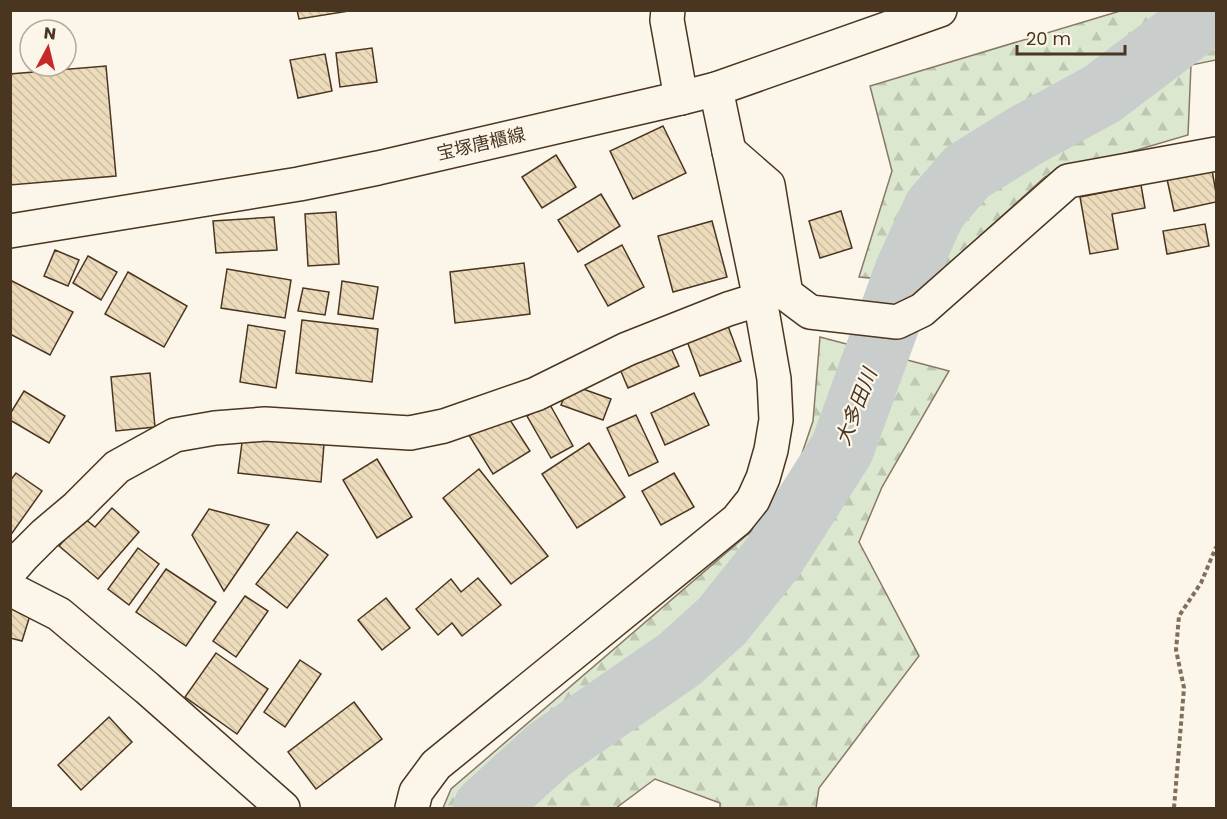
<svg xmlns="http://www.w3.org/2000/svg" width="1227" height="819" font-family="Poppins,'Noto Sans JP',sans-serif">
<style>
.forest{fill:url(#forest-firs);stroke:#887966;stroke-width:1.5}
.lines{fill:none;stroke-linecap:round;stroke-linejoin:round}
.river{stroke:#c9cecd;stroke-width:64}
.building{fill:url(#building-back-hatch);stroke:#4a3520;stroke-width:1.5}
.minor-casing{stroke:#4a3520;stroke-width:36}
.major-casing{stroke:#4a3520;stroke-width:36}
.path{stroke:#7f6f5c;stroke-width:4;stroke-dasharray:4.5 3;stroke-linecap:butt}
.minor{stroke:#fbf6e9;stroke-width:33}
.major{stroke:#fbf6e9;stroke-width:33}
.labels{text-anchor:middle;stroke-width:4.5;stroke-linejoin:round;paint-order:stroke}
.street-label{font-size:18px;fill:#4a3520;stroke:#fbf6e9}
.water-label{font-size:20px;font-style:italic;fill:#4a3520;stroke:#fbf6e9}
</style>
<defs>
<pattern id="forest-firs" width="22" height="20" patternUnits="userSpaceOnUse" patternTransform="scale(1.5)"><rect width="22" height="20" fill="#dce7d0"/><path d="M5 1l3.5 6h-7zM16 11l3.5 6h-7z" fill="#bec7b2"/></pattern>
<pattern id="building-back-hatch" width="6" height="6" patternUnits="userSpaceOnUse" patternTransform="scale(1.5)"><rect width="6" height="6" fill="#ecdcbc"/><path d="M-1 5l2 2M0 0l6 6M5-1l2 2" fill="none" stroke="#ccbda1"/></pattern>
</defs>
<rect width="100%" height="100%" fill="#fbf6e9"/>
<g class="forest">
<path d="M1120,11H1216V60L1191,65L1188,135L1045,177L928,283L859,277L892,171L870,86Z"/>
<path d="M820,337L949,371L882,487L859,542L919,656L819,788L816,808H720V803L655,779L616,808H443L451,789L777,509L795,474L813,421Z"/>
</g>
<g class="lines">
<path class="river" d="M485,808L550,749L680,659L722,621L774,556L842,449L907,270L935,209L967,172L1025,136L1102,94L1213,10"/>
</g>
<g class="building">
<path d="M297,10H355L299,19Z"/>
<path d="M372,48L377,82L340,87L336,53Z"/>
<path d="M325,54L332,91L298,98L290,60Z"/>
<path d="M106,66L116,176L10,185V74Z"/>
<path d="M663,126L686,173L633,199L610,151Z"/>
<path d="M556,155L576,187L542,208L522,177Z"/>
<path d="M1212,170L1216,193V202L1174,211L1167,179Z"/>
<path d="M1141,185L1145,208L1112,214L1118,249L1090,254L1080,197Z"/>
<path d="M601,194L620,226L578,252L558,220Z"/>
<path d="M841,211L852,248L820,258L809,221Z"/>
<path d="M336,212L339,264L308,266L305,214Z"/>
<path d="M274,217L277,250L216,253L213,221Z"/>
<path d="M712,221L727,277L673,292L658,236Z"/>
<path d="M1205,224L1209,246L1167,254L1163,231Z"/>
<path d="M622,245L644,287L608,306L585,265Z"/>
<path d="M55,250L79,260L68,286L44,276Z"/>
<path d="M88,256L117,272L101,300L73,283Z"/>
<path d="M524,263L530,314L455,323L450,272Z"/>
<path d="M227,269L291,280L285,318L221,308Z"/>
<path d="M128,272L187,306L164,347L105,314Z"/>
<path d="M10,280L73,312L50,355L10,334Z"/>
<path d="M342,281L378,287L373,319L338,314Z"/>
<path d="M303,288L329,292L325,315L298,311Z"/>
<path d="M725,318L741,361L700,376L684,333Z"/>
<path d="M302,320L378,329L372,382L296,373Z"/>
<path d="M248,325L285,331L276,388L240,382Z"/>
<path d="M667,339L679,366L628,388L617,362Z"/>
<path d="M150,373L155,427L116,431L111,377Z"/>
<path d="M569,384L611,399L603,420L561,405Z"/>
<path d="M24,391L65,416L49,443L10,420V414Z"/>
<path d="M694,393L709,425L665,445L651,413Z"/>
<path d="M549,403L573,446L551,458L527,416Z"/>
<path d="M503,409L530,451L493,474L467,432Z"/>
<path d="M636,415L658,462L629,476L607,428Z"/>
<path d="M243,435L324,444L321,482L238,473Z"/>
<path d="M589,443L625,497L577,528L542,474Z"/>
<path d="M377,459L412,517L377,538L343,480Z"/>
<path d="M479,469L548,556L511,584L443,498Z"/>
<path d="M16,473L42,491L10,536V481Z"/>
<path d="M674,473L694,507L661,525L642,491Z"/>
<path d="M112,508L139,532L98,579L59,546L84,518L95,527Z"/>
<path d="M209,509L269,525L224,591L192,535Z"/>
<path d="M297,532L328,555L287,608L256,584Z"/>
<path d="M138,548L159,564L129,605L108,589Z"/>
<path d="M166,569L216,602L186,646L136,612Z"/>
<path d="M478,578L501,605L462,636L452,623L438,635L416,609L451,579L461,592Z"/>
<path d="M245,596L268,611L236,657L213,641Z"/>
<path d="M386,598L410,628L382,650L358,620Z"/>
<path d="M10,602L32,609L22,641L10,638Z"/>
<path d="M216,653L268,689L237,734L185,697Z"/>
<path d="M300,660L321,674L285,727L264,712Z"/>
<path d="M354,702L382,739L316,789L288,752Z"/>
<path d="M109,717L132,742L81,790L58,765Z"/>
</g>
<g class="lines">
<defs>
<g id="minor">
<path d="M668,10L667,20L681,98"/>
<path d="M729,151L768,185L786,294L810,312L897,322L922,310L1068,181L1216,154"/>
<path d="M10,571L24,555L45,534L77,507L117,467L175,435L215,428L265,424L410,433L444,426L536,394L627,349L728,309L760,299"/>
<path d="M10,589L59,614L147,688L283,808"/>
<path d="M412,808L416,792L436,765L737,520L753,500L763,478L771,450L776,420L774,379L760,299L716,89"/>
</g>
<path id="major" d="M10,231L299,184L378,168L681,98L716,89L940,10"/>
</defs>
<use href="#minor" class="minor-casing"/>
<use href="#major" class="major-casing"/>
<path class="path" d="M1174,808L1184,688L1176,650L1179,616L1201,583L1216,547"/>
<use href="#minor" class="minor"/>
<use href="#major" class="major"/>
</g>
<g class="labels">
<g class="street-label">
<text transform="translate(481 144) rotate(-13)" y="6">宝塚唐櫃線</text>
</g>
<g class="water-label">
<text transform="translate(856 407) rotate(-69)" y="7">大多田川</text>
</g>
</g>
<rect width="1227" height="819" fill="none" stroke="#4a3520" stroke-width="24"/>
<g transform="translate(48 48) rotate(7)"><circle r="28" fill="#fbf6e9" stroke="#b4a999" stroke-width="1.5"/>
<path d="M0-4.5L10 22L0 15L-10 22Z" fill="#c62828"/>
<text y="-9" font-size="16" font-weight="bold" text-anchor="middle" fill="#4a3520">N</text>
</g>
<path d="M1017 45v9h108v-9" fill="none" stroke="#4a3520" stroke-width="3"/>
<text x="1026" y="45" font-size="18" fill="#4a3520" stroke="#fbf6e9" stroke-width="4.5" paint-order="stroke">20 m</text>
</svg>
